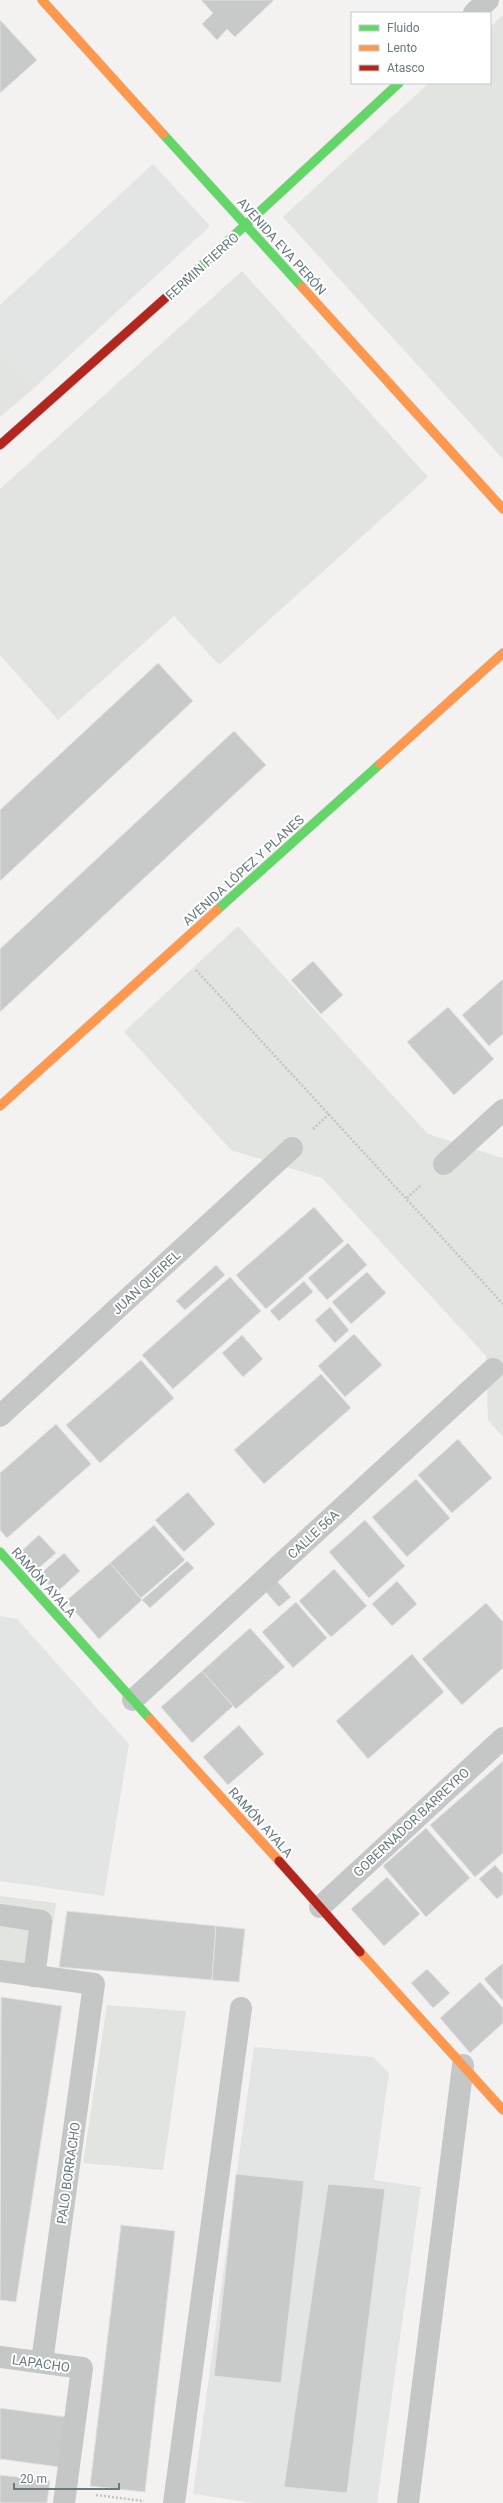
<svg xmlns="http://www.w3.org/2000/svg" width="503" height="2503" font-family="Roboto,sans-serif">
<style>
.built{fill:#e3e4e4}
.green{fill:#e2e4df}
.building{fill:#c8c9c9;stroke:#e2e2e1}
.lines{fill:none;stroke-linecap:round;stroke-linejoin:round}
.fast-casing{stroke:#cecece;stroke-width:10}
.slow-casing{stroke:#cecece;stroke-width:10}
.jam-casing{stroke:#cecece;stroke-width:10}
.path{stroke:#c3c4c5;stroke-width:2.5;stroke-dasharray:2 2;stroke-linecap:butt}
.street{stroke:#c5c7c7;stroke-width:22}
.fast{stroke:#63d668;stroke-width:9}
.slow{stroke:#ff974d;stroke-width:9}
.jam{stroke:#b3261e;stroke-width:9}
.labels{text-anchor:middle;stroke-width:4;stroke-linejoin:round;paint-order:stroke}
.street-label{font-size:13px;fill:#67797e;stroke:#fff}
</style>
<rect width="100%" height="100%" fill="#f3f2f1"/>
<g class="built">
<path d="M153,164L210,226L34,388L0,352V305Z"/>
<path d="M0,1616L17,1619L129,1744L104,1896L0,1881Z"/>
<path d="M254,2047L373,2057L389,2073L374,2180L421,2187L377,2503H253L193,2494Z"/>
</g>
<g class="green">
<path d="M503,15V459L283,217L429,83H490V27Z"/>
<path d="M242,271L428,477L219,665L174,616L58,720L0,655V489Z"/>
<path d="M0,352L34,388L0,417Z"/>
<path d="M238,926L428,1134L503,1158V1437L488,1420L486,1356L322,1178L231,1150L124,1032Z"/>
<path d="M0,1896L56,1903L44,1986L0,1980Z"/>
<path d="M107,2005L186,2011L163,2170L83,2163Z"/>
</g>
<g class="building">
<path d="M201,0H274L235,37L227,29L217,40L202,24L213,13Z"/>
<path d="M0,20L37,60L0,93Z"/>
<path d="M158,663L193,701L0,881V810Z"/>
<path d="M234,731L266,765L0,1012V949Z"/>
<path d="M313,961L343,995L321,1014L291,980Z"/>
<path d="M503,979V1034L489,1046L462,1015Z"/>
<path d="M448,1007L494,1059L454,1095L407,1042Z"/>
<path d="M314,1207L344,1241L266,1309L236,1275Z"/>
<path d="M348,1243L367,1265L327,1300L308,1278Z"/>
<path d="M216,1265L225,1275L185,1310L176,1301Z"/>
<path d="M367,1272L386,1293L351,1324L332,1302Z"/>
<path d="M230,1277L261,1311L173,1389L142,1355Z"/>
<path d="M304,1281L313,1292L279,1321L270,1311Z"/>
<path d="M330,1307L349,1330L335,1343L315,1320Z"/>
<path d="M354,1334L382,1365L345,1397L318,1366Z"/>
<path d="M242,1335L263,1359L243,1377L222,1353Z"/>
<path d="M141,1360L174,1398L100,1463L66,1425Z"/>
<path d="M321,1374L351,1408L264,1484L234,1450Z"/>
<path d="M56,1424L91,1464L7,1538L0,1530V1473Z"/>
<path d="M458,1439L492,1478L452,1513L418,1475Z"/>
<path d="M416,1479L450,1518L407,1557L372,1517Z"/>
<path d="M188,1492L215,1524L184,1552L155,1520Z"/>
<path d="M365,1520L405,1566L369,1598L329,1552Z"/>
<path d="M154,1525L185,1560L141,1598L110,1563Z"/>
<path d="M39,1535L56,1553L33,1573L18,1554Z"/>
<path d="M64,1553L80,1571L56,1593L40,1574Z"/>
<path d="M187,1561L194,1568L150,1608L142,1600Z"/>
<path d="M110,1563L142,1600L99,1639L66,1601Z"/>
<path d="M334,1569L367,1606L331,1637L299,1601Z"/>
<path d="M276,1580L291,1597L279,1607L264,1590Z"/>
<path d="M397,1581L417,1604L392,1626L372,1604Z"/>
<path d="M296,1602L327,1638L293,1668L262,1632Z"/>
<path d="M486,1603L503,1622V1668L462,1705L422,1659Z"/>
<path d="M250,1628L285,1667L236,1709L202,1671Z"/>
<path d="M412,1654L444,1692L368,1759L336,1721Z"/>
<path d="M202,1671L233,1706L192,1743L161,1707Z"/>
<path d="M239,1725L264,1754L228,1785L203,1757Z"/>
<path d="M503,1761V1853L475,1877L430,1825Z"/>
<path d="M426,1828L470,1878L426,1917L383,1866Z"/>
<path d="M495,1865L503,1874V1894L497,1899L479,1879Z"/>
<path d="M387,1877L420,1914L384,1946L351,1909Z"/>
<path d="M67,1911L216,1926L212,1980L59,1967Z"/>
<path d="M216,1926L245,1929L239,1982L212,1980Z"/>
<path d="M503,1963V2001L484,1979Z"/>
<path d="M427,1969L450,1993L433,2008L411,1983Z"/>
<path d="M480,1982L503,2008V2023L470,2053L440,2018Z"/>
<path d="M1,1997L62,2006L16,2302L0,2300Z"/>
<path d="M236,2174L304,2181L281,2383L214,2376Z"/>
<path d="M328,2184L385,2189L347,2493L284,2487Z"/>
<path d="M121,2225L175,2231L145,2492L90,2486Z"/>
<path d="M0,2408L66,2417L59,2467L0,2459Z"/>
<path d="M0,2475L50,2481L47,2503H0Z"/>
</g>
<g class="lines">
<defs>
<g id="fast">
<path d="M163,134L302,287"/>
<path d="M189,277L399,83"/>
<path d="M217,910L380,764"/>
<path d="M0,1552L150,1719"/>
</g>
<g id="slow">
<path d="M42,0L163,134"/>
<path d="M302,287L503,509"/>
<path d="M380,764L503,653"/>
<path d="M0,1106L217,910"/>
<path d="M150,1719L279,1861"/>
<path d="M360,1952L503,2110"/>
</g>
<g id="jam">
<path d="M0,445L189,277"/>
<path d="M279,1861L360,1952"/>
</g>
</defs>
<use href="#fast" class="fast-casing"/>
<use href="#slow" class="slow-casing"/>
<use href="#jam" class="jam-casing"/>
<g class="path">
<path d="M196,970L503,1304"/>
<path d="M313,1129L329,1114"/>
<path d="M407,1198L422,1184"/>
<path d="M96,2495L144,2501"/>
</g>
<g class="street">
<path d="M474,13L488,0"/>
<path d="M444,1164L503,1110"/>
<path d="M0,1416L292,1148"/>
<path d="M133,1700L493,1369"/>
<path d="M320,1907L503,1738"/>
<path d="M0,1915L41,1921L34,1976"/>
<path d="M0,1971L94,1984L42,2362"/>
<path d="M0,2357L82,2368L64,2503"/>
<path d="M174,2503L241,2008"/>
<path d="M408,2503L463,2065"/>
</g>
<use href="#fast" class="fast"/>
<use href="#slow" class="slow"/>
<use href="#jam" class="jam"/>
</g>
<g class="labels">
<g class="street-label">
<text transform="translate(282 246) rotate(48)" y="5">AVENIDA EVA PERÓN</text>
<text transform="translate(202 266) rotate(-42)" y="5">FERMIN FIERRO</text>
<text transform="translate(243 870) rotate(-42)" y="5">AVENIDA LÓPEZ Y PLANES</text>
<text transform="translate(146 1282) rotate(-43)" y="5">JUAN QUEIREL</text>
<text transform="translate(313 1534) rotate(-43)" y="5">CALLE 56A</text>
<text transform="translate(44 1582) rotate(48)" y="5">RAMÓN AYALA</text>
<text transform="translate(261 1822) rotate(48)" y="5">RAMÓN AYALA</text>
<text transform="translate(411 1822) rotate(-43)" y="5">GOBERNADOR BARREYRO</text>
<text transform="translate(68 2173) rotate(-82)" y="5">PALO BORRACHO</text>
<text transform="translate(41 2363) rotate(8)" y="5">LAPACHO</text>
</g>
</g>
<rect x="351" y="12" width="140" height="72" fill="#ffffff" stroke="#c2c9cb"/>
<rect x="359" y="25" width="20" height="6" fill="#63d668" stroke="#c2c9cb"/>
<text x="387" y="32" font-size="12" fill="#67797e">Fluido</text>
<rect x="359" y="45" width="20" height="6" fill="#ff974d" stroke="#c2c9cb"/>
<text x="387" y="52" font-size="12" fill="#67797e">Lento</text>
<rect x="359" y="65" width="20" height="6" fill="#b3261e" stroke="#c2c9cb"/>
<text x="387" y="72" font-size="12" fill="#67797e">Atasco</text>
<path d="M14 2483v6h105v-6" fill="none" stroke="#67797e" stroke-width="2"/>
<text x="20" y="2483" font-size="12" fill="#67797e" stroke="#ffffff" stroke-width="3" paint-order="stroke">20 m</text>
</svg>
